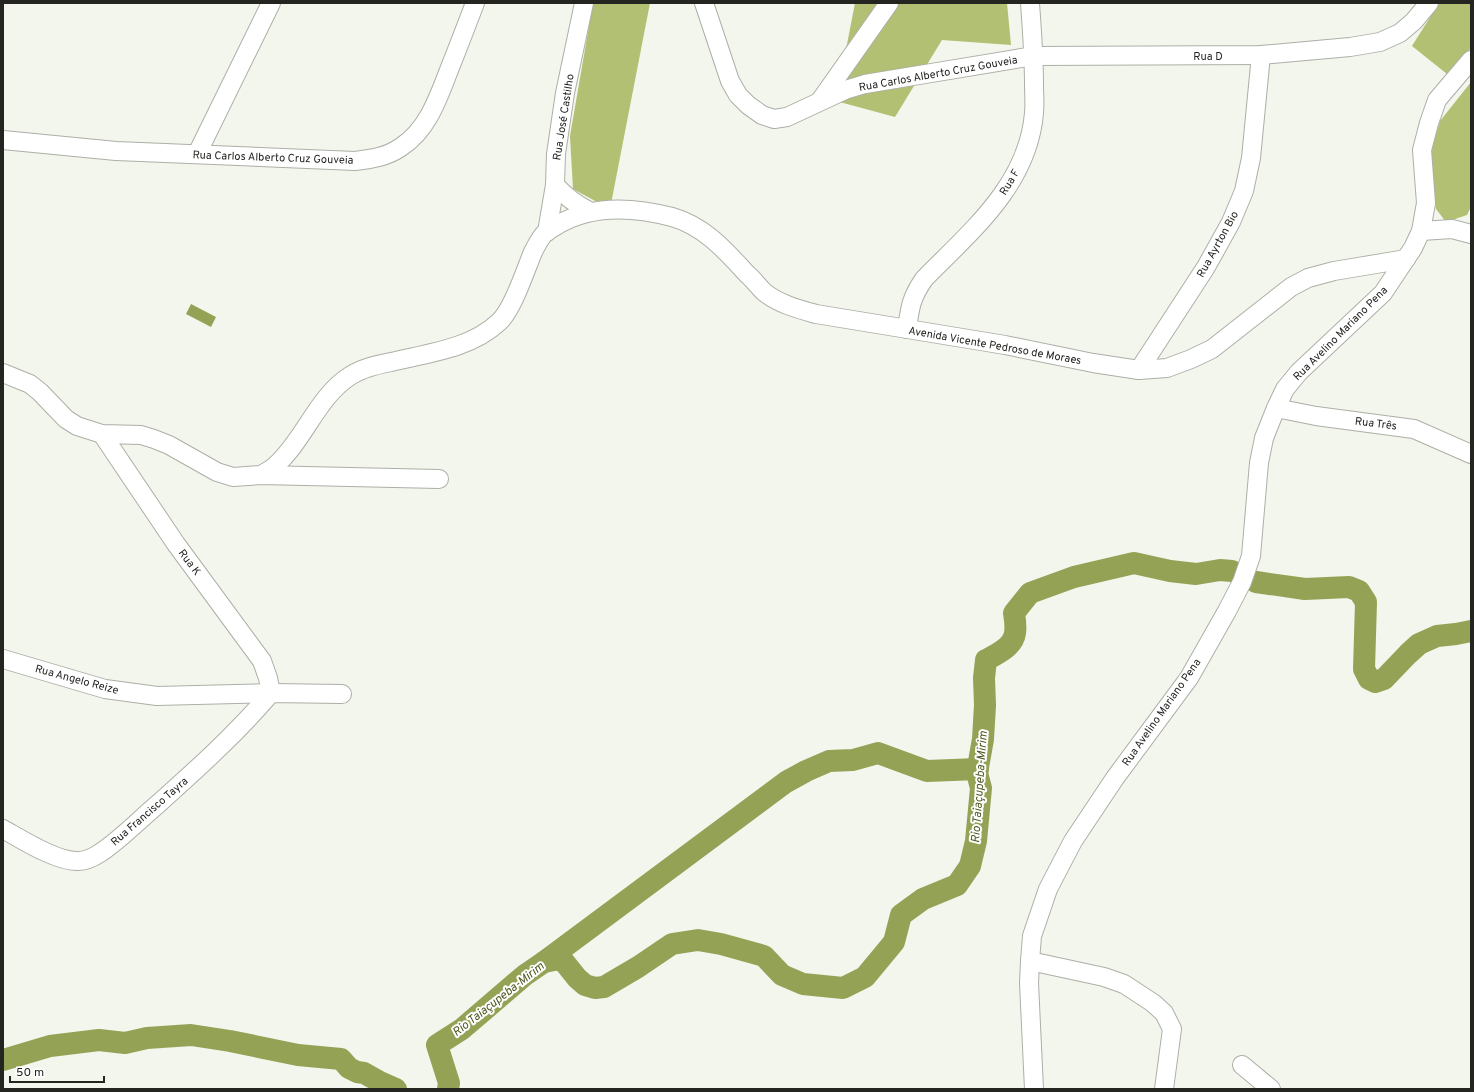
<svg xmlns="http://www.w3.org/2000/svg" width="1474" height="1092" font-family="Overpass,sans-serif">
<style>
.forest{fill:#b1c073}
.water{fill:#94a256}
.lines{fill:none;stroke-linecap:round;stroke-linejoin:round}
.river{stroke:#94a256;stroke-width:22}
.minor-casing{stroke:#adafa7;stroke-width:20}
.minor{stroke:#fff;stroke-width:18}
.labels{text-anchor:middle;stroke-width:4;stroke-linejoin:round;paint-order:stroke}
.street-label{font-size:11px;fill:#242421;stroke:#fff}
.water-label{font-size:12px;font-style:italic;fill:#4d571f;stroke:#fff}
</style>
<rect width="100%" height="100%" fill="#f3f6ed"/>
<g class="forest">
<path d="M593,3H650L610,209L573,189L570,136Z"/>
<path d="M855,3H1007L1011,45L942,40L895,117L836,101Z"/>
<path d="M1439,3H1471V48L1447,74L1412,46Z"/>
<path d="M1471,82V207L1467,215L1446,222L1436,209L1429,159L1440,121Z"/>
</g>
<path class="water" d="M191,304L216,317L211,327L186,314Z"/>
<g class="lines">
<g class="river">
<path d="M1256,582L1305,589L1349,587L1359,591L1366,602L1364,669L1369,679L1375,682L1384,679L1408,654L1419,644L1437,636L1456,634L1471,631"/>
<path d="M544,962L786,782L806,771L829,761L853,760L878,753L927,771L978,769"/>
<path d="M3,1060L50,1046L99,1040L125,1043L147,1038L191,1035L230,1041L298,1055L341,1059L349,1068L357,1072L364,1073L380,1082L396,1089"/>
<path d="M448,1089L449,1083L437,1045L462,1029L525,975L544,962L559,959L565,963L577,978L585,985L595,988L604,987L638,967L672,944L698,940L721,944L764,956L782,975L803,984L843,988L865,977L894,942L901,915L923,899L957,885L970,866L976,841L981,788L977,773L983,739L985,705L984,678L986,660C997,654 1013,647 1015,633C1016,627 1015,619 1014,613L1030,593L1074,577L1134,563L1170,571L1196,574L1220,570L1232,571"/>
</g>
<defs>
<g id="minor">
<path d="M704,3L730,81L738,95L748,105L762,115L774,119L787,117L845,90L865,84L1034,56L1261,55L1350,47L1380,42L1400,33L1414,21L1429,3"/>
<path d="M820,101L889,3"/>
<path d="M3,140L116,151L355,161C371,159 387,157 401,147C429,129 439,95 451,65C459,45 467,24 475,3"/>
<path d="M197,154L271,3"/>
<path d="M555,185C565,196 575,204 589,211"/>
<path d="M1421,231L1452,229L1471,234"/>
<path d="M547,232L555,185L556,154L565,93L584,3"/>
<path d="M907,329C910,307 911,298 924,279C971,231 1028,185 1034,113C1035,104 1034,94 1034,85C1034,58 1032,30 1030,3"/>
<path d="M1139,370L1206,267L1231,222L1244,191L1251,158L1261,55"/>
<path d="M3,373L30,384L40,392L66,419L77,426L102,434L141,435L154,439L169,445L217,472L233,477L261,475L439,479"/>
<path d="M1276,408L1316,416L1414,429L1471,454"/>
<path d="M102,434L176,544L262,661L268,678L271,693"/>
<path d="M261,475C266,472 272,469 276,465C304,440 318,396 350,376C362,368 377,365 391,362C428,353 470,349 499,322C513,309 525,271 533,252C536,246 541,236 546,232C550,229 555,227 559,224C594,204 634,207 672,217C704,226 725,250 747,274C753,279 758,286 764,292C779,304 798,309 816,314L1005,345L1093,363L1139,370L1167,368L1191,359L1212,349L1291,287L1308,278L1334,271L1406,259"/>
<path d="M3,659L105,689L157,696L271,693L342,694"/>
<path d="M3,829C21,839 57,862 78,861C85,861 94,857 100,853C121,839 139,820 158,804C197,769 237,733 271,693"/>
<path d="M1030,961L1104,977L1124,984L1153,1003L1164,1013L1172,1029L1164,1089"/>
<path d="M1242,1065L1271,1089"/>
<path d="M1034,1089L1029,983L1030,961L1032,936L1048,889L1073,841L1115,778L1189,678L1227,611L1242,582L1251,556L1259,463L1264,438L1276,408L1285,389L1299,372L1383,293L1413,248L1421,231L1426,203L1422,150L1429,123L1437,100L1471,60"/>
</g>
</defs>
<use href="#minor" class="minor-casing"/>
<use href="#minor" class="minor"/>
</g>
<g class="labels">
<g class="street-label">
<text x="1208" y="60">Rua D</text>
<text transform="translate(938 73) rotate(-10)" y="4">Rua Carlos Alberto Cruz Gouveia</text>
<text transform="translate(563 117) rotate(-81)" y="4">Rua José Castilho</text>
<text transform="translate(273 157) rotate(2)" y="4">Rua Carlos Alberto Cruz Gouveia</text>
<text transform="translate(1009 182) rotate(-59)" y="4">Rua F</text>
<text transform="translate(1217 244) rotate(-61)" y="4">Rua Ayrton Bio</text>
<text transform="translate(1340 333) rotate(-45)" y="4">Rua Avelino Mariano Pena</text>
<text transform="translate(995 345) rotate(10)" y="4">Avenida Vicente Pedroso de Moraes</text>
<text transform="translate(1376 423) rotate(7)" y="4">Rua Três</text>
<text transform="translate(190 562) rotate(53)" y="4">Rua K</text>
<text transform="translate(77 679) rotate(15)" y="4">Rua Angelo Reize</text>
<text transform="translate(1161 712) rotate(-55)" y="4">Rua Avelino Mariano Pena</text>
<text transform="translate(149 811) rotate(-41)" y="4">Rua Francisco Tayra</text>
</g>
<g class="water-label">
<text transform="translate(979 787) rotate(-86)" y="4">Rio Taiaçupeba-Mirim</text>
<text transform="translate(498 999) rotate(-38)" y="4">Rio Taiaçupeba-Mirim</text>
</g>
</g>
<rect width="1474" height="1092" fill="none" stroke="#242421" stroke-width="8"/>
<path d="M10 1076v6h94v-6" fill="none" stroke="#242421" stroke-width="2"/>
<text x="16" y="1076" font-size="12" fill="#242421" stroke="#ffffff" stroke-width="3" paint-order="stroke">50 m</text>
</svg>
